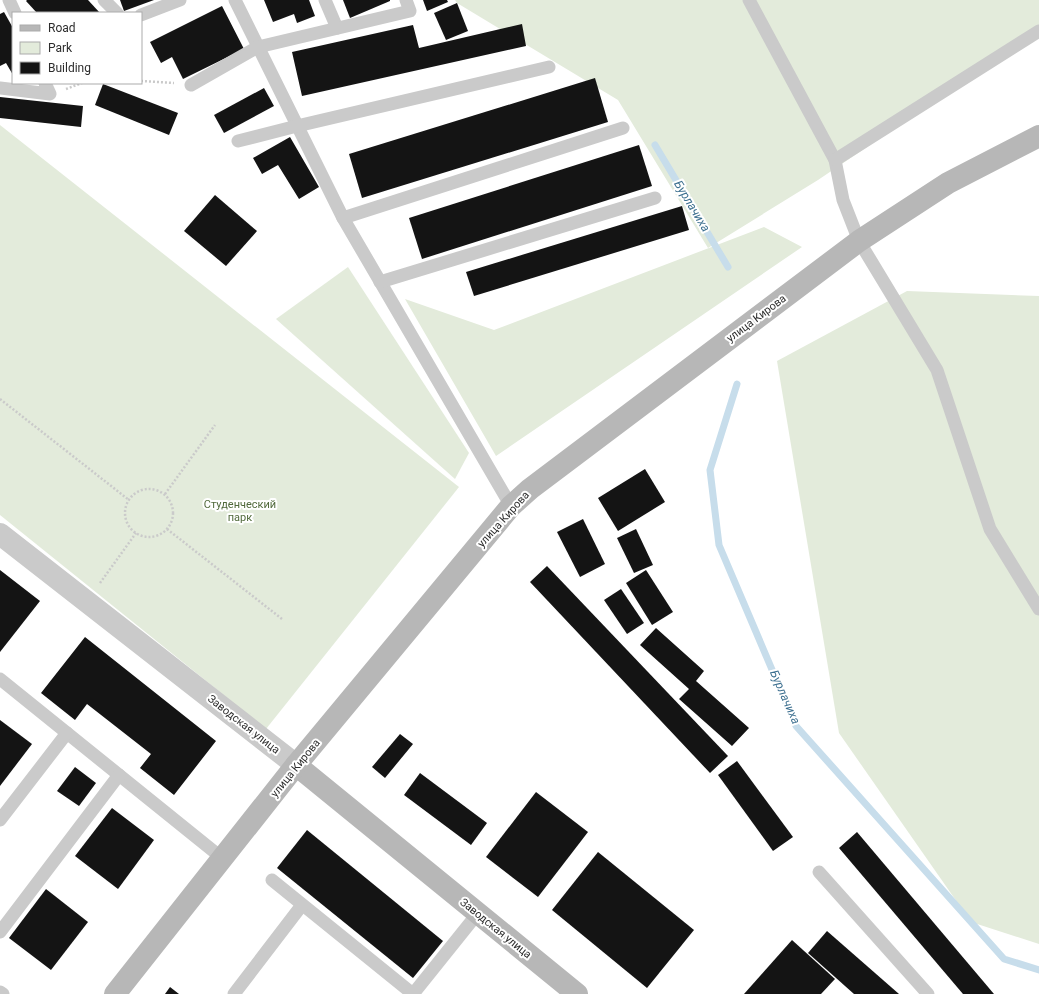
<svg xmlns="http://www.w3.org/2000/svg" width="1039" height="994" font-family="Roboto,sans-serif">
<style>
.green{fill:#e3ebdb}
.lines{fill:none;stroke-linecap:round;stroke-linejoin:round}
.stream{stroke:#c7ddeb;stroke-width:7}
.building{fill:#141414}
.path{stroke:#cacaca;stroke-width:2.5;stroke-dasharray:2 2;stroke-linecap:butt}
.lane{stroke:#cacaca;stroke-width:13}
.street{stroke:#cacaca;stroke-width:22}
.secondary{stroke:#b7b7b7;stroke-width:22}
.labels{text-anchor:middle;stroke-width:4;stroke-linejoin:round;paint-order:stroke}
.street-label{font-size:11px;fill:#2d2d2d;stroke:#fff}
.park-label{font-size:11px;fill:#50693b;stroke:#fff}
.water-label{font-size:12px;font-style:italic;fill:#3c6f8f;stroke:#fff}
</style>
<rect width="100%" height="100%" fill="#fff"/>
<g class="green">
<path d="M455,0H1039V31L818,180L708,248L618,100L457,3Z"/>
<path d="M0,125L459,487L266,729L0,515Z"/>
<path d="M764,227L802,247L496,456L405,299L494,330Z"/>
<path d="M348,267L469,453L455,479L276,319Z"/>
<path d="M907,291L1039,296V944L971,922L839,733L777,361Z"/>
</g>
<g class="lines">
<g class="stream">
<path d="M655,145L728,267"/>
<path d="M737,384L710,470L719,545L796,726L1004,959L1039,970"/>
</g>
</g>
<g class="building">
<path d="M27,0H88L100,13H37L26,1Z"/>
<path d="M120,0H154L124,11Z"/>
<path d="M264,0H309L315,16L297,23L294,14L273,22Z"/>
<path d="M343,0H390V1L350,18Z"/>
<path d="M423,0H447L448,2L427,11Z"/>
<path d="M457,3L468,31L446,40L434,13Z"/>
<path d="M222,6L244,49L183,79L172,57L161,63L150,42Z"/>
<path d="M4,12L13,28V75L6,63L0,66V14Z"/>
<path d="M522,24L526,46L302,96L292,52L413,25L419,48Z"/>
<path d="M595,78L608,122L362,198L349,154Z"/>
<path d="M103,84L178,113L169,135L95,105Z"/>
<path d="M264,88L274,106L224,133L214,115Z"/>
<path d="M0,97L83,106L81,127L0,118Z"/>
<path d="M290,137L319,187L299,199L278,165L262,174L253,158Z"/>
<path d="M639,145L652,186L422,259L409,218Z"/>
<path d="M215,195L257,231L226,266L184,231Z"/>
<path d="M682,206L689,230L474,296L466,272Z"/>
<path d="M645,469L665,502L618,531L598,498Z"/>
<path d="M583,519L605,564L580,577L557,532Z"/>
<path d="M636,529L653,565L634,573L617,538Z"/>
<path d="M547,566L728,756L710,773L530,582Z"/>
<path d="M0,570L40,601L0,652Z"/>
<path d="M646,570L673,612L652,625L626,583Z"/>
<path d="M621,589L644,623L627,634L604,600Z"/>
<path d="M656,628L704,671L696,681L749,728L732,746L679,699L689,689L640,645Z"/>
<path d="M85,637L216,741L174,795L140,768L151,754L87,704L75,720L41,693Z"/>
<path d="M0,720L32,744L0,786Z"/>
<path d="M400,734L413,744L385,778L372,767Z"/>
<path d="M737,761L793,837L773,851L718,775Z"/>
<path d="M75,767L96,783L79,806L57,791Z"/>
<path d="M420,773L487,823L471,845L404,795Z"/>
<path d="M536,792L588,832L538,897L486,857Z"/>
<path d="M112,808L154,840L118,889L75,856Z"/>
<path d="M307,830L443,941L413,978L277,868Z"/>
<path d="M857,832L994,994H963L839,848Z"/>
<path d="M598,852L694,930L647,988L552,910Z"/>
<path d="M46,889L88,922L51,970L9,938Z"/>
<path d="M827,931L899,994H854L808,953Z"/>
<path d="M792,940L835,979L821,994H744Z"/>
<path d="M170,987L179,994H165Z"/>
</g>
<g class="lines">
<g class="path">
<path d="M141,81L174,83"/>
<path d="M66,89L82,83"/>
<path d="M0,399L129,500"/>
<circle cx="149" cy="513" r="24"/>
<path d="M165,494L215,425"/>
<path d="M167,529L282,619"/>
<path d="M100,583L136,533"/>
</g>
<g class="lane">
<path d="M9,0L15,13"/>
<path d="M104,0L117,13"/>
<path d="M235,0L343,218L511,506"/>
<path d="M325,0L337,28"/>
<path d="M749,0L835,160L843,200L859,241L937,370L990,529L1039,609"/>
<path d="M141,15L180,0"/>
<path d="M191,85L258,47L410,11L406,0"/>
<path d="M0,88L50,94L45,83"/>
<path d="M238,141L297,126L549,67"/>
<path d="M835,160L1039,31"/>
<path d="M343,218L623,128"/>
<path d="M380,282L655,198"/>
<path d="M0,679L222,858"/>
<path d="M0,820L67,733"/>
<path d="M819,872L928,994"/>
<path d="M272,880L413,994L478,913"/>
<path d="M0,932L119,775"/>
<path d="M0,992L3,994"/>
<path d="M234,994L302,905"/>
</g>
<path class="street" d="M0,534L296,765"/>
<g class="secondary">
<path d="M296,765L577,994"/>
<path d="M115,994L296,765L511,506L530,489L859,241L948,183L1039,136"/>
</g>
</g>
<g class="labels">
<g class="street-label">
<text transform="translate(756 318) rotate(-37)" y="4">улица Кирова</text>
<text transform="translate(503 519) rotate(-48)" y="4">улица Кирова</text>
<text transform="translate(244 724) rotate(38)" y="4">Заводская улица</text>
<text transform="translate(295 768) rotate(-51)" y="4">улица Кирова</text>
<text transform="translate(496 928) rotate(39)" y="4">Заводская улица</text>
</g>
<g class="park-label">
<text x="240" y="508">Студенческий<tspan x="240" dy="13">парк</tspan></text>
</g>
<g class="water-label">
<text transform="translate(692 206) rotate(59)" y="4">Бурлачиха</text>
<text transform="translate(785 697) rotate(66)" y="4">Бурлачиха</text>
</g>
</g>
<rect x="12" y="12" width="130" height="72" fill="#ffffff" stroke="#ababab"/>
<rect x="20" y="25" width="20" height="6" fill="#b7b7b7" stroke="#ababab"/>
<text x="48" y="32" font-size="12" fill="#2d2d2d">Road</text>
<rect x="20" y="42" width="20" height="12" fill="#e3ebdb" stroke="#ababab"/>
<text x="48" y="52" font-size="12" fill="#2d2d2d">Park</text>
<rect x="20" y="62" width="20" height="12" fill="#141414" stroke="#ababab"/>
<text x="48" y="72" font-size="12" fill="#2d2d2d">Building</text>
</svg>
